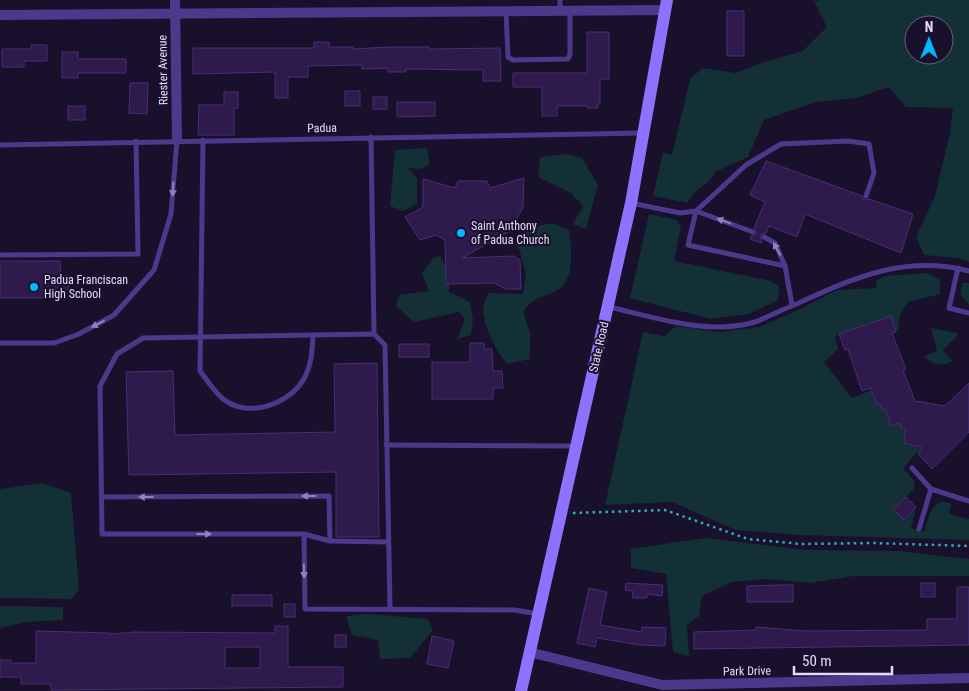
<svg xmlns="http://www.w3.org/2000/svg" width="969" height="691" font-family="'Roboto Condensed',sans-serif">
<style>
.green{fill:#123035;fill-rule:evenodd}
.building{fill:#2e1b4c;stroke:#4a2c79;fill-rule:evenodd}
.lines{fill:none;stroke-linecap:round;stroke-linejoin:round}
.path{stroke:#2caec1;stroke-width:2.5;stroke-dasharray:2.5 4;stroke-linecap:butt}
.service{stroke:#4c398b;stroke-width:5}
.minor{stroke:#4c398b;stroke-width:10}
.secondary{stroke:#8f70ff;stroke-width:12}
.oneway{fill:#9181bf}
.poi-dot{fill:#05b7ff;stroke:#19102b;stroke-width:2}
.labels{text-anchor:middle;stroke-width:4;stroke-linejoin:round;paint-order:stroke}
.street-label{font-size:12px;fill:#e5d9ff;stroke:#19102b}
.poi-label{font-size:12px;fill:#e5d9ff;stroke:#19102b;text-anchor:start}
</style>
<rect width="100%" height="100%" fill="#19102b"/>
<g class="green">
<path d="M820,0H969V262L958,258L924,255L916,237L935,196L950,133L953,108L906,107L888,87L857,98L816,102L764,120L748,157L715,172C710,186 693,188 688,203L653,196L663,153L672,155L690,79L703,68L736,73L767,61L803,51L827,27L814,1ZM914,25H944V55H914Z"/>
<path d="M427,148L430,165L419,169L408,168L417,178V204L403,211L390,206L395,150Z"/>
<path d="M567,154L582,158L598,185L586,229L573,224L583,206L571,193L538,177L540,157Z"/>
<path d="M649,214L677,220L681,227L674,261L771,281L779,286L778,300L749,314L711,319L630,298Z"/>
<path d="M553,223L569,230C571,250 577,283 552,293C535,300 537,296 523,311L530,333V359L507,364C496,351 485,330 483,312C482,307 486,299 488,293L523,294L526,274L518,245L527,228Z"/>
<path d="M441,256L449,276V292L470,302L473,319L471,335L457,339L465,319L459,312L414,322L396,306L399,295L429,291L422,274L433,258Z"/>
<path d="M928,273L940,280V294L908,302C901,312 897,318 899,330L896,331L890,316L839,334L835,337L838,349L824,362L852,398L872,390L877,405L880,404L882,410L885,409L900,423L901,428L906,429L904,443L921,448L903,468L915,482L913,490L894,509L904,520L916,507L911,528L924,532C928,520 933,493 951,504L949,514L969,519V540L798,535L736,530L672,502L605,505L643,332L664,336L676,326L719,332L759,327L796,311L837,290L876,288L877,280L885,276Z"/>
<path d="M963,283H969V305L960,294Z"/>
<path d="M931,328L957,333V336L943,350L953,361C942,367 933,365 924,356L937,351Z"/>
<path d="M42,483L71,493L79,589L72,599L0,598V489Z"/>
<path d="M705,538L806,550L899,551L969,559V576H854L810,583L767,579L732,582L702,596L699,616L687,625L689,656L673,652L666,574L631,568V549Z"/>
<path d="M0,606L63,607V620L27,622L0,628Z"/>
<path d="M368,614L428,619L433,630L410,658L380,659L378,640L352,635L346,616Z"/>
</g>
<g class="building">
<rect x="727" y="11" width="17" height="45"/>
<path d="M587,32H609V79H600V104H597L598,108H587V106H557V116H542V87H513V73H587Z"/>
<path d="M314,42H329V47H353V49L388,47H429V49L500,48L501,81H483V70L406,69V72H388V68L362,69V65L308,66V77H288V98H275V72L193,74V48H314Z"/>
<path d="M31,45H47V61H24V67H2V49H31Z"/>
<path d="M62,52H78V59H126V73H78V78H62Z"/>
<path d="M130,83H148L147,114L129,113Z"/>
<rect x="345" y="91" width="15" height="15"/>
<path d="M224,92H238V108H234V135H198L199,105H224Z"/>
<rect x="373" y="97" width="14" height="12"/>
<path d="M397,102H435V116L397,117Z"/>
<rect x="68" y="106" width="17" height="14"/>
<path d="M766,161L862,196L864,200L869,199L913,214L901,253L805,214L797,237L769,226L766,233L760,235L762,243L750,239L751,236L757,234L754,228L765,202L750,195Z"/>
<path d="M524,178L523,207L510,231L462,258L514,256L520,260L521,289H506L494,283L446,284L445,240L436,235L420,240L405,217L423,207V179L455,188L458,181H487L490,188Z"/>
<path d="M0,261H60L61,276L68,275L69,298H0Z"/>
<path d="M891,316L896,332L892,333L906,369L903,370L915,401L945,406L969,383V432L932,469L918,454L922,447L904,443L906,429L901,428L900,423L891,426L885,409L882,410L880,404L877,405L871,388L862,391L848,349L845,350L839,334Z"/>
<path d="M470,343H484L485,349H492L493,371H502L503,388H493V399H432V362H470Z"/>
<rect x="399" y="344" width="30" height="13"/>
<path d="M377,363L379,537H336V472L129,475L126,372L173,371L175,435L335,432L334,364Z"/>
<path d="M906,497L916,507L904,520L893,509Z"/>
<path d="M626,583L663,585L662,596L647,594V598H632L633,591L625,590Z"/>
<rect x="921" y="583" width="14" height="14"/>
<path d="M779,585H793V602H747V586Z"/>
<path d="M957,587H969V645L694,649V632L756,630V627L806,631L927,630V619H957Z"/>
<path d="M589,588L607,592L600,625L642,632V627L666,628L665,646L640,645L597,638L595,647L577,643Z"/>
<rect x="232" y="595" width="40" height="11"/>
<rect x="284" y="604" width="11" height="13"/>
<path d="M275,626H288V667H343V687L51,690V684H21V677H0V660H11V663H36V631L110,633V634L135,632L275,633ZM229,647H260V668H225V648Z"/>
<rect x="335" y="635" width="11" height="12"/>
<path d="M432,636L454,641L448,668L427,664Z"/>
</g>
<g class="lines">
<path class="path" d="M573,513L665,510L748,539L801,544L873,543L969,546"/>
<g class="service">
<path d="M560,0V10"/>
<path d="M506,11L508,57L513,60L568,59L570,54V11"/>
<path d="M371,137L374,334"/>
<path d="M203,140L200,371C207,380 214,391 222,398C247,420 291,404 305,377C312,363 312,350 313,335"/>
<path d="M0,145L642,133"/>
<path d="M631,203L680,213L696,211L746,165L781,144L848,141L869,144L874,173L866,196"/>
<path d="M753,232L696,211L688,245L785,266L792,305"/>
<path d="M764,237L775,243L785,266"/>
<path d="M0,255L138,254L136,141"/>
<path d="M958,268L949,308L969,313"/>
<path d="M609,307C654,317 709,336 755,322C768,317 781,310 794,305C852,279 903,254 969,271"/>
<path d="M0,343H54L79,334L114,315L154,270L171,214L177,140"/>
<path d="M386,445L576,446"/>
<path d="M912,468L931,489L969,501"/>
<path d="M102,497L329,496L330,541"/>
<path d="M919,529L931,489"/>
<path d="M304,534L305,609L515,610L538,614"/>
<path d="M388,542L330,541L304,534H102L100,386L117,354L143,338L374,334L385,345L390,608"/>
</g>
<g class="minor">
<path d="M175,0L177,140"/>
<path d="M0,15L666,10"/>
<path d="M529,652L662,685L969,678"/>
</g>
<path class="secondary" d="M521,691L631,203L667,0"/>
</g>
<defs><path id="oneway-solid" d="M-6-.8H1V-3.2L6.5 0L1 3.2V.8H-6Z" transform="scale(1.25)"/></defs>
<g class="oneway">
<use href="#oneway-solid" transform="translate(173 189) rotate(94)"/>
<use href="#oneway-solid" transform="translate(724 221) rotate(-160)"/>
<use href="#oneway-solid" transform="translate(777 249) rotate(-119)"/>
<use href="#oneway-solid" transform="translate(98 324) rotate(152)"/>
<use href="#oneway-solid" transform="translate(309 496) rotate(180)"/>
<use href="#oneway-solid" transform="translate(146 497) rotate(180)"/>
<use href="#oneway-solid" transform="translate(204 534)"/>
<use href="#oneway-solid" transform="translate(304 571) rotate(89)"/>
</g>
<g class="poi-dot">
<circle cx="461" cy="233" r="5"/>
<circle cx="34" cy="287" r="5"/>
</g>
<g class="labels">
<g class="street-label">
<text transform="translate(163 70) rotate(-91)" y="4">Riester Avenue</text>
<text transform="translate(322 128) rotate(-1)" y="4">Padua</text>
<text transform="translate(599 347) rotate(-77)" y="4">State Road</text>
<text transform="translate(747 671) rotate(-1)" y="4">Park Drive</text>
</g>
<g class="poi-label">
<text x="471" y="230">Saint Anthony<tspan x="471" dy="14">of Padua Church</tspan></text>
<text x="44" y="284">Padua Franciscan<tspan x="44" dy="14">High School</tspan></text>
</g>
</g>
<g transform="translate(929 40)"><circle r="24" fill="#19102b" stroke="#6b6080"/>
<path d="M0-4L9 19L0 12L-9 19Z" fill="#05b7ff"/>
<text y="-8" font-size="14" font-weight="bold" text-anchor="middle" fill="#e5d9ff">N</text>
</g>
<path d="M794 666v8h98v-8" fill="none" stroke="#e5d9ff" stroke-width="2.5"/>
<text x="802" y="666" font-size="15" fill="#e5d9ff" stroke="#19102b" stroke-width="4" paint-order="stroke">50 m</text>
</svg>
